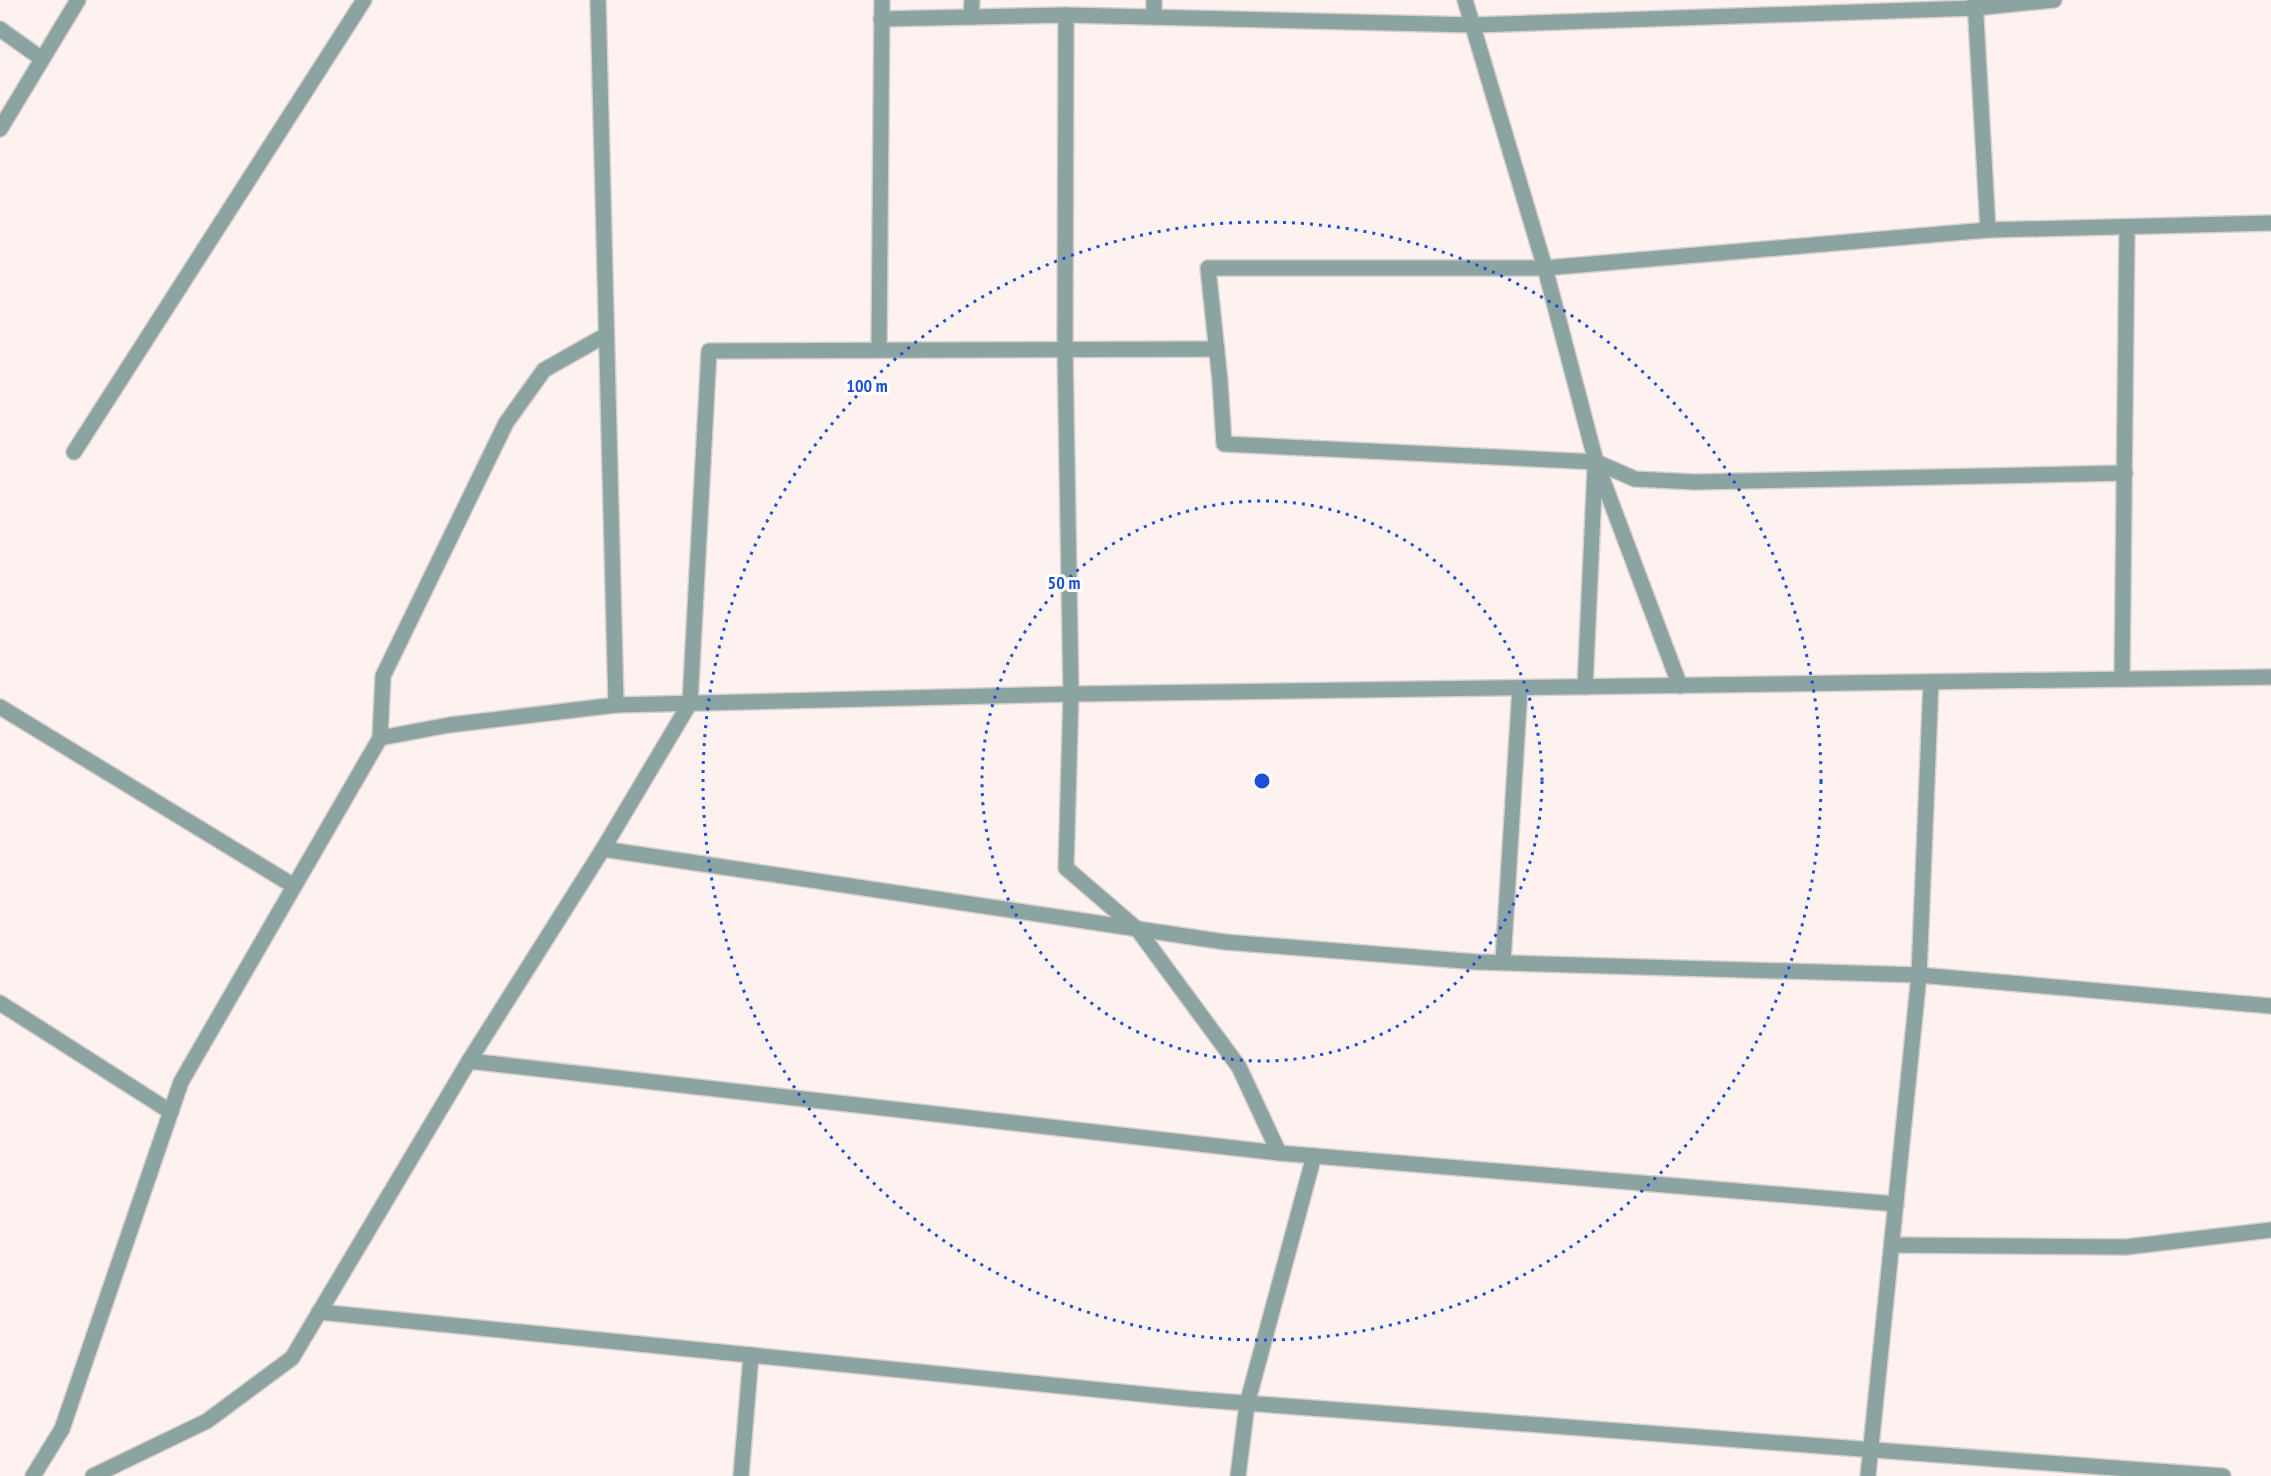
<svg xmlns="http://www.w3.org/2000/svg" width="2271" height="1476" font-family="'PT Sans Narrow',sans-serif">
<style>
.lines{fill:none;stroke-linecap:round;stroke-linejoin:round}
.minor-casing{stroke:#d8cfcd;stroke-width:18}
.minor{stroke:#8ba4a1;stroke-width:15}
.ring{fill:none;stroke:#1d4ed8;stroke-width:3;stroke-dasharray:3 6}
.centre{fill:#1d4ed8;stroke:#fff;stroke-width:3}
.ring-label{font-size:18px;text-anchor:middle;font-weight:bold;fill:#1d4ed8;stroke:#fff;stroke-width:6;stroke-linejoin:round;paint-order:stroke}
</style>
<rect width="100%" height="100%" fill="#fdf2f0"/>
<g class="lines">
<defs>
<g id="minor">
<path d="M598,0L616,705"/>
<path d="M1154,0V17"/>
<path d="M1465,0L1545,268L1596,462L1680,686"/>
<path d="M1975,0L1988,230"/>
<path d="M1066,15L1065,349L1071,694L1066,868L1138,930L1239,1067L1279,1153"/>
<path d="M971,17L972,0"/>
<path d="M881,19L1066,15L1473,25L1975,8L2054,0"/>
<path d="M0,29L42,59"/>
<path d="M0,129L78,0"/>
<path d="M879,350L882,0"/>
<path d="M74,452L364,0"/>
<path d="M2125,473L1695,482L1635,479L1596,462L1224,444L1220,381L1208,268H1545L1988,230L2271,223"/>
<path d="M2122,679L2127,227"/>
<path d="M1585,687L1595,469"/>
<path d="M0,707L294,886"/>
<path d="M380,738L383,676L506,423L544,370L606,335"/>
<path d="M603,849L1225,942L1477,962L1919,975L2271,1006"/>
<path d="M1503,961L1520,688"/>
<path d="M0,1003L171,1112"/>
<path d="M469,1061L1279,1153L1896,1204"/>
<path d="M1892,1245L2126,1247L2271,1230"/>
<path d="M319,1312L1191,1399L2223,1476"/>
<path d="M33,1476L62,1429L181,1082L380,738L449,725L616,705L1071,694L2271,677"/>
<path d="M93,1476L207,1421L292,1358L469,1061L603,849L690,703L709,351L1217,349"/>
<path d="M741,1476L751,1355"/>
<path d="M1238,1476L1247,1404L1314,1156"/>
<path d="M1868,1476L1919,975L1931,682"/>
</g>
</defs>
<use href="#minor" class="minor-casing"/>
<use href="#minor" class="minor"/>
</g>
<g class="ring">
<circle cx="1262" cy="781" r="280"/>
<circle cx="1262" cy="781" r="559"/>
</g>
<circle cx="1262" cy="781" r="9" class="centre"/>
<g class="ring-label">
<text x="867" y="392">100 m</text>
<text x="1064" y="589">50 m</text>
</g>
</svg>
